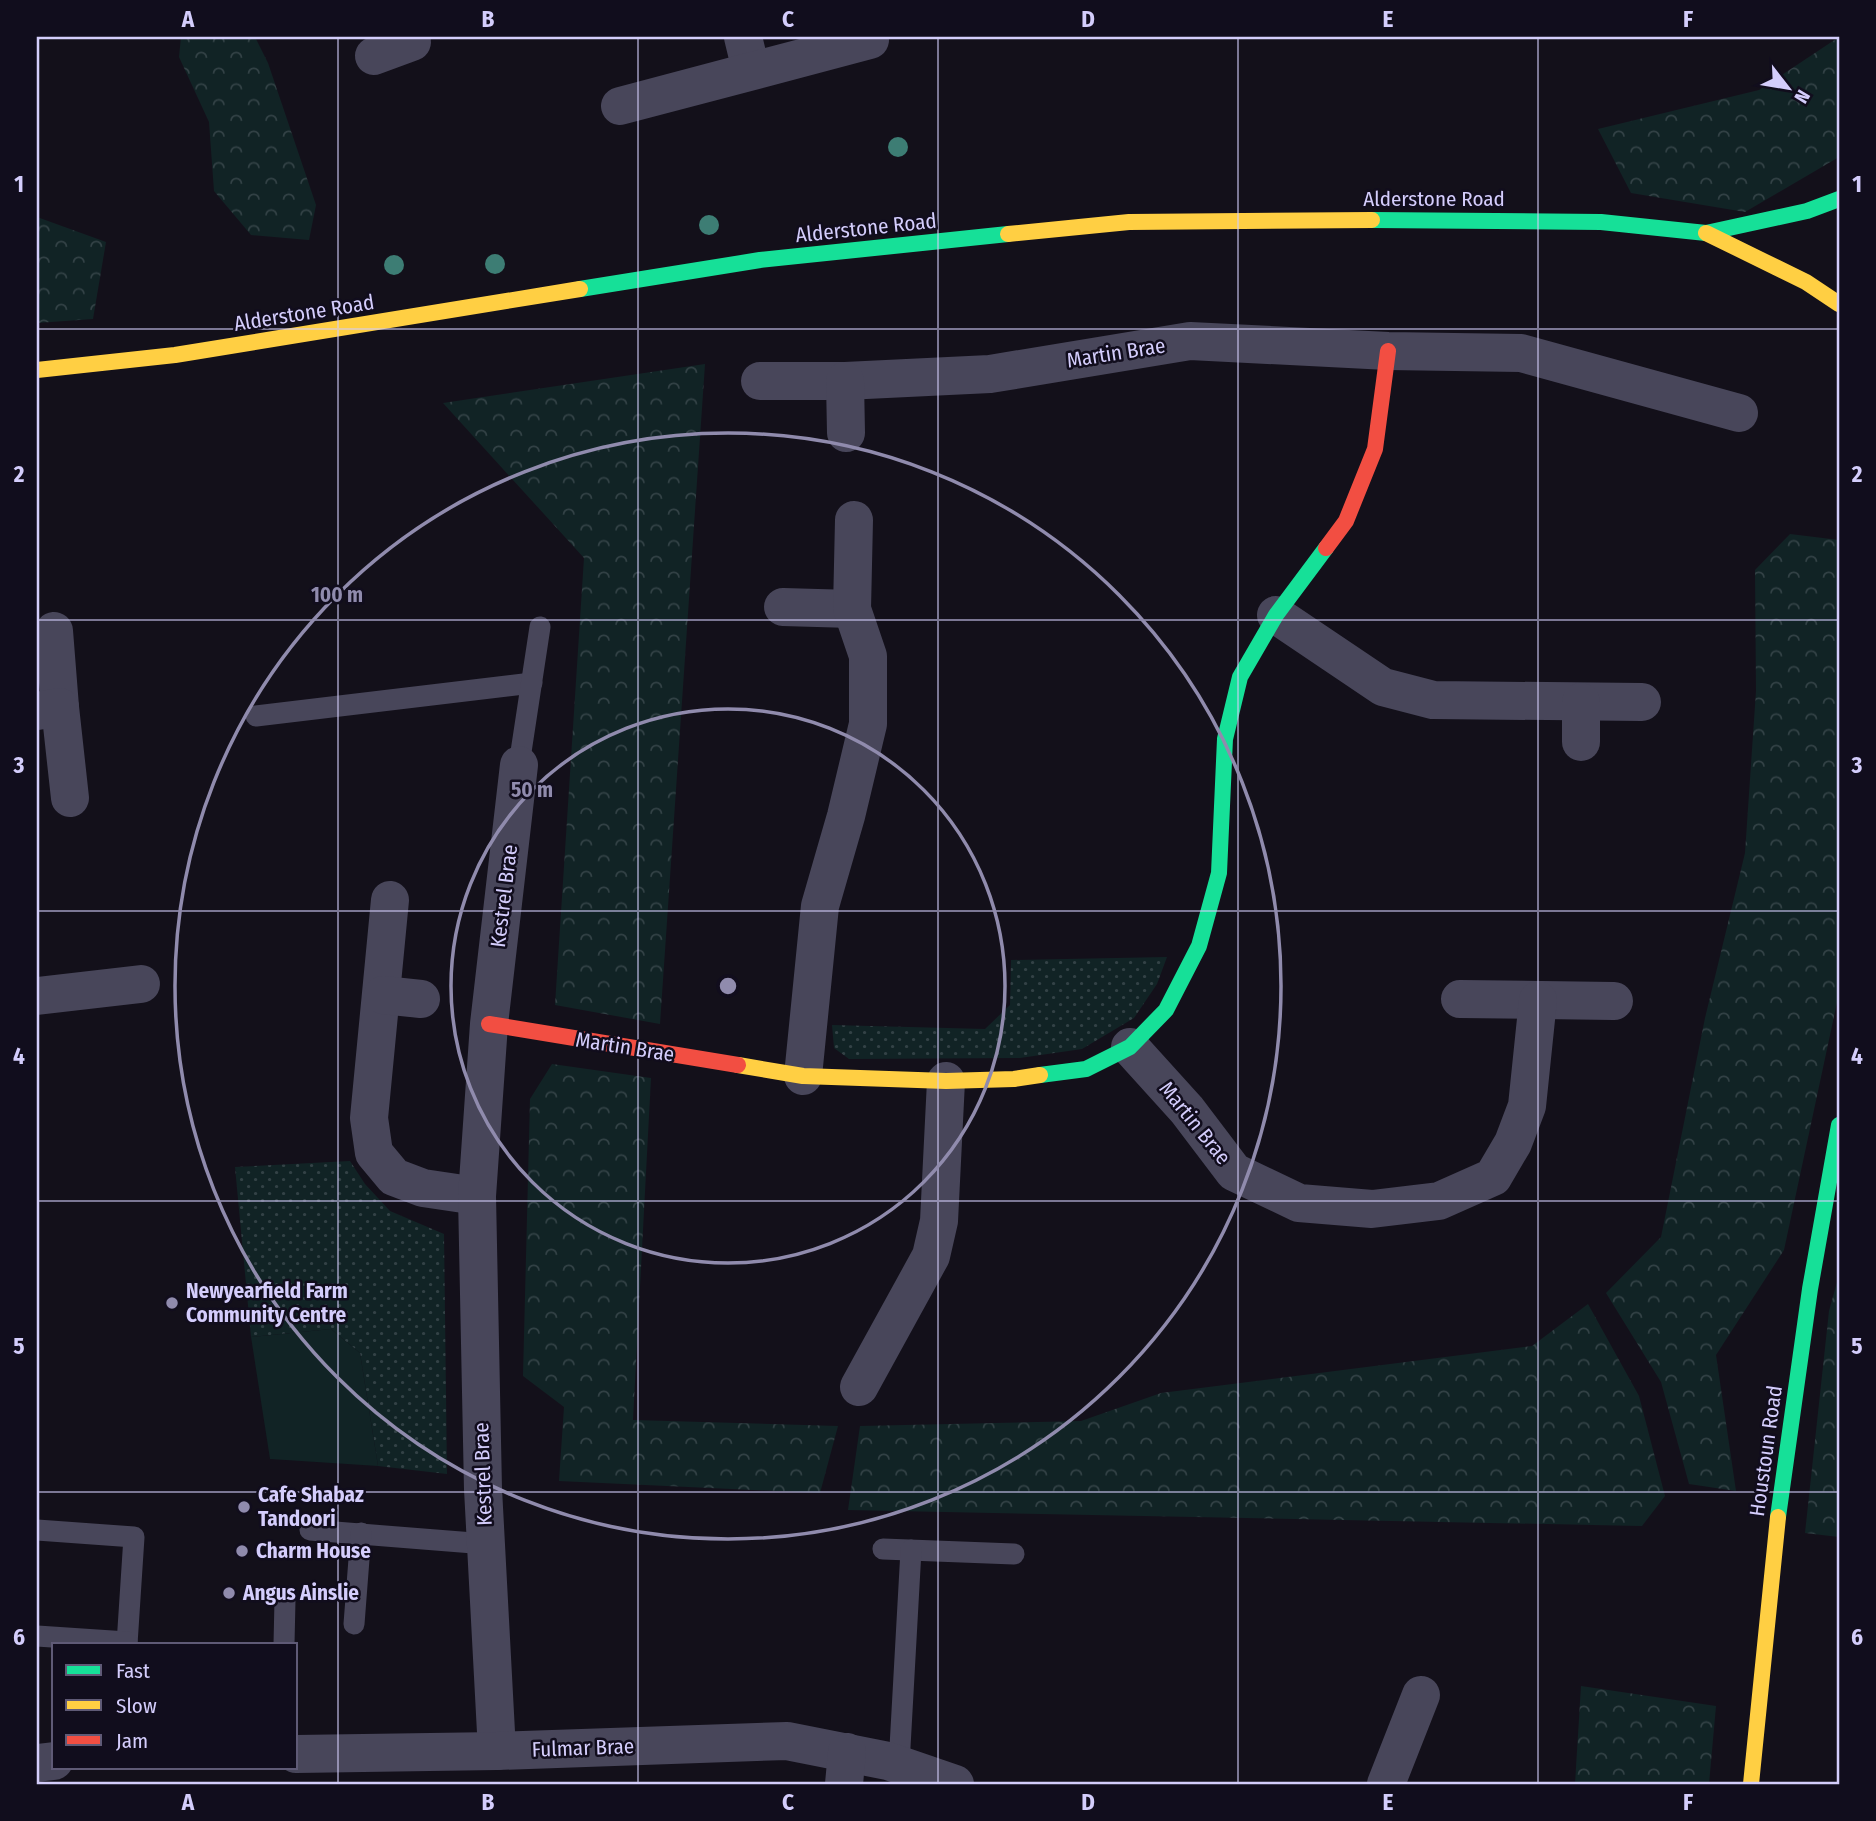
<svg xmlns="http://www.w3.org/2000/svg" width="1876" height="1821" font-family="'Fira Sans Condensed',sans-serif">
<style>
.grass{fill:url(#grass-dots)}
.forest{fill:url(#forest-crowns)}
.park{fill:#112325}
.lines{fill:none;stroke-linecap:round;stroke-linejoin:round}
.lane{stroke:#48465a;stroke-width:21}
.street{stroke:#48465a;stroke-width:38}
.fast{stroke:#16e098;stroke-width:16}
.slow{stroke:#ffcf43;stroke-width:16}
.jam{stroke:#f24e42;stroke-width:16}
.tree{fill:#3d7d74}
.grid{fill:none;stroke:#d4cdfc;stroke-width:2;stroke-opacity:0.55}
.ring{fill:none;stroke:#908bad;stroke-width:3.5}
.poi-dot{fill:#908bad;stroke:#110d1d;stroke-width:2.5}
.labels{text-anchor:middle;stroke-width:5;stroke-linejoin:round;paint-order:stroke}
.street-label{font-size:21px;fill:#d4cdfc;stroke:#110d1d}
.poi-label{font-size:21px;font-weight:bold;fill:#d4cdfc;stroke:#110d1d;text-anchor:start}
.centre{fill:#908bad;stroke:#110d1d;stroke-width:3.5}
.ring-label{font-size:21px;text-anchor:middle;font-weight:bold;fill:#908bad;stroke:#110d1d;stroke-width:5;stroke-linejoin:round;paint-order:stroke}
.neatline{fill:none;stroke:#d4cdfc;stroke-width:2.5}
.grid-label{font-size:23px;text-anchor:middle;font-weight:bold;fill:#d4cdfc}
</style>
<defs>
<pattern id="grass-dots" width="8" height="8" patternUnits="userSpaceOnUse" patternTransform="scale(1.75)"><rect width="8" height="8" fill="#112325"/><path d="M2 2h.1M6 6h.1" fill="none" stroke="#334246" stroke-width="1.8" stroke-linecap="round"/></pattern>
<pattern id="forest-crowns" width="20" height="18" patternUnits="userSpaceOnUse" patternTransform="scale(1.75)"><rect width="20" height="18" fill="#112325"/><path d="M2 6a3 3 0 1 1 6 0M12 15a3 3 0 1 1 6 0" fill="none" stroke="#334246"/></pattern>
</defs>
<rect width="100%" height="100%" fill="#13101a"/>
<g class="grass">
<path d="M1167,957L1157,984L1134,1018L1082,1049L1020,1058L849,1059L834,1048L832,1025L985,1029L1010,1005L1011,960Z"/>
<path d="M350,1161L365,1184L390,1211L444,1234L447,1474L378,1466L360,1353L331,1329L251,1337L235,1167Z"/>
</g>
<g class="forest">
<path d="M181,37H255L268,63L316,205L309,240L251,235L214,191L209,122L179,57Z"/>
<path d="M1839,37V157L1745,212L1631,193L1598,129L1759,90Z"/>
<path d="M37,217L106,242L93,319L37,323Z"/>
<path d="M705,364L660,1024L555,1005L584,558L443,403Z"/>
<path d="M1790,534L1839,540V993L1784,1250L1716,1355L1736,1491L1689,1484L1661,1382L1606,1293L1661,1237L1705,1018L1745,853L1756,691L1755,570Z"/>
<path d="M552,1064L651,1078L633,1420L838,1426L820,1493L559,1481L564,1407L523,1376L530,1099Z"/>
<path d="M1839,1275V1537L1805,1533L1829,1311Z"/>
<path d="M1588,1304L1639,1396L1665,1496L1642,1526L848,1510L860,1426L1081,1421L1161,1393L1532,1346Z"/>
<path d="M1581,1686L1716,1706L1709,1784H1575Z"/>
</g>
<path class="park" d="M331,1329L360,1353L378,1466L270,1459L251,1337Z"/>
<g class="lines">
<g class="lane">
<path d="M256,716L532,683"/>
<path d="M519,765L540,627"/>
<path d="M37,1530L134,1537L127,1644"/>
<path d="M310,1530L486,1544"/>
<path d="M883,1549L1014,1554"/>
<path d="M354,1624L361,1533"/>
<path d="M37,1636L127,1642"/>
<path d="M284,1644L285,1600"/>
<path d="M899,1765L911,1550"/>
</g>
<g class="street">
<path d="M743,37L751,70"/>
<path d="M374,56L412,42"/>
<path d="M620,106L870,40"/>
<path d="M760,381H845L990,374L1190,341L1388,351L1521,353L1739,413"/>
<path d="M845,381L846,433"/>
<path d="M783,607L852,609"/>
<path d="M1276,615L1383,687L1433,700L1642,702"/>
<path d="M54,631L60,707"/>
<path d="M1581,702V742"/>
<path d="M37,711L60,707L70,798"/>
<path d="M390,900L369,1118L374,1153L394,1177L423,1188L477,1196"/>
<path d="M383,995L421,999"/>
<path d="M37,996L141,984"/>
<path d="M1460,999L1614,1001"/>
<path d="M1130,1047L1187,1110L1234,1172L1299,1203L1372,1209L1439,1201L1493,1177L1513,1143L1527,1106L1538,1000"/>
<path d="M803,1076L820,906L846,816L868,724V656L852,609L854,520"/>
<path d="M859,1387L931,1256L939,1221L946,1081"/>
<path d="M497,1751L483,1489L477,1196L489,1024L519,765"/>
<path d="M296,1754L497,1751L787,1741L888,1761L955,1784"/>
<path d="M37,1763L54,1761"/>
<path d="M844,1784L847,1752"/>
<path d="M1386,1784L1421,1695"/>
</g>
<g class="fast">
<path d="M1372,220L1601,222L1706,233L1807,211L1839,199"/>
<path d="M580,289L760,260L1008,234"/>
<path d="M1040,1075L1086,1069L1130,1047L1166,1010L1199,946L1219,873L1225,739L1240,677L1276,615L1326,548"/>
<path d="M1778,1517L1810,1289L1839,1125"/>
</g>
<g class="slow">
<path d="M1706,233L1806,282L1839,304"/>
<path d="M1008,234L1129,222L1372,220"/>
<path d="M37,370L175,355L580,289"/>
<path d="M738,1065L803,1076L946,1081L1014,1079L1040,1075"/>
<path d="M1751,1784L1778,1517"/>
</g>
<g class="jam">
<path d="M1326,548L1346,521L1375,449L1388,351"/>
<path d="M489,1024L738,1065"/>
</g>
</g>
<g class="tree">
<circle cx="898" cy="147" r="10"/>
<circle cx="709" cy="225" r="10"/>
<circle cx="495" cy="264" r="10"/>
<circle cx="394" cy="265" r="10"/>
</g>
<path class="grid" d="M338,37V1784M638,37V1784M938,37V1784M1238,37V1784M1538,37V1784M37,329H1839M37,620H1839M37,911H1839M37,1201H1839M37,1492H1839"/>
<g class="ring">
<circle cx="728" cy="986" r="277"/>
<circle cx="728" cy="986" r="553"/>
</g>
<g class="poi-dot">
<circle cx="172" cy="1303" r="7"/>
<circle cx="244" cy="1507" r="7"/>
<circle cx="242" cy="1551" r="7"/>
<circle cx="229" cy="1593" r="7"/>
</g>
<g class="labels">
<g class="street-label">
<text x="1434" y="206">Alderstone Road</text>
<text transform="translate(866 228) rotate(-6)" y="7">Alderstone Road</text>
<text transform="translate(304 313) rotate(-9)" y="7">Alderstone Road</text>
<text transform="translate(1116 353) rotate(-9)" y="7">Martin Brae</text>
<text transform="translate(504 896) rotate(-83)" y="7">Kestrel Brae</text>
<text transform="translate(625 1047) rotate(9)" y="7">Martin Brae</text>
<text transform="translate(1195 1123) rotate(51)" y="7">Martin Brae</text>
<text transform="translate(1766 1451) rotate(-82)" y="7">Houstoun Road</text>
<text transform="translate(483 1474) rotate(-92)" y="7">Kestrel Brae</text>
<text transform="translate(583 1748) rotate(-2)" y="7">Fulmar Brae</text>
</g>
<g class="poi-label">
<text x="186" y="1298">Newyearfield Farm<tspan x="186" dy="24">Community Centre</tspan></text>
<text x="258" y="1502">Cafe Shabaz<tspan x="258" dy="24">Tandoori</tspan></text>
<text x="256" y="1558">Charm House</text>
<text x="243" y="1600">Angus Ainslie</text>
</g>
</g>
<circle cx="728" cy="986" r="10" class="centre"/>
<g class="ring-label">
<text x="337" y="602">100 m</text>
<text x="532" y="797">50 m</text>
</g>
<rect width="1876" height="1821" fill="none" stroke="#110d1d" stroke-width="77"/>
<rect x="52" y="1643" width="245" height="126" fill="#110d1d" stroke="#5f5a76" stroke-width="2"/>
<rect x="66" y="1665" width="35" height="10" fill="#16e098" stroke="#5f5a76" stroke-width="2"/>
<text x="116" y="1678" font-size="21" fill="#d4cdfc">Fast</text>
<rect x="66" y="1700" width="35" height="10" fill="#ffcf43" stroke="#5f5a76" stroke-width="2"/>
<text x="116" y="1713" font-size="21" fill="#d4cdfc">Slow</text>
<rect x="66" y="1735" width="35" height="10" fill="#f24e42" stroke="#5f5a76" stroke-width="2"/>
<text x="116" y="1748" font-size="21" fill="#d4cdfc">Jam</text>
<g transform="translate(1788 88) rotate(121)" stroke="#110d1d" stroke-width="5" paint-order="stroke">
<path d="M0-5L12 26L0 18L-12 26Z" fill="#d4cdfc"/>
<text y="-10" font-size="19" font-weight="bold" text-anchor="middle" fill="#d4cdfc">N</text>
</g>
<rect x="38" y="38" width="1800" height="1745" class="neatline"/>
<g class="grid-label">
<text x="188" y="27">A</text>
<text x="488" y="27">B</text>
<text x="788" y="27">C</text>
<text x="1088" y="27">D</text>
<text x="1388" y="27">E</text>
<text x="1688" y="27">F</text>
<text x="19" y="192">1</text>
<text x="1857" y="192">1</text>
<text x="19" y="482">2</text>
<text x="1857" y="482">2</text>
<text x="19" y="773">3</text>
<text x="1857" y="773">3</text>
<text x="19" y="1064">4</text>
<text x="1857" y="1064">4</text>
<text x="19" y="1354">5</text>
<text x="1857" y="1354">5</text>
<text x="19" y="1645">6</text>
<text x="1857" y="1645">6</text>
<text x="188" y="1810">A</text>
<text x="488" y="1810">B</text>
<text x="788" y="1810">C</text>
<text x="1088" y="1810">D</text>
<text x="1388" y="1810">E</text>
<text x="1688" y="1810">F</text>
</g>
</svg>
